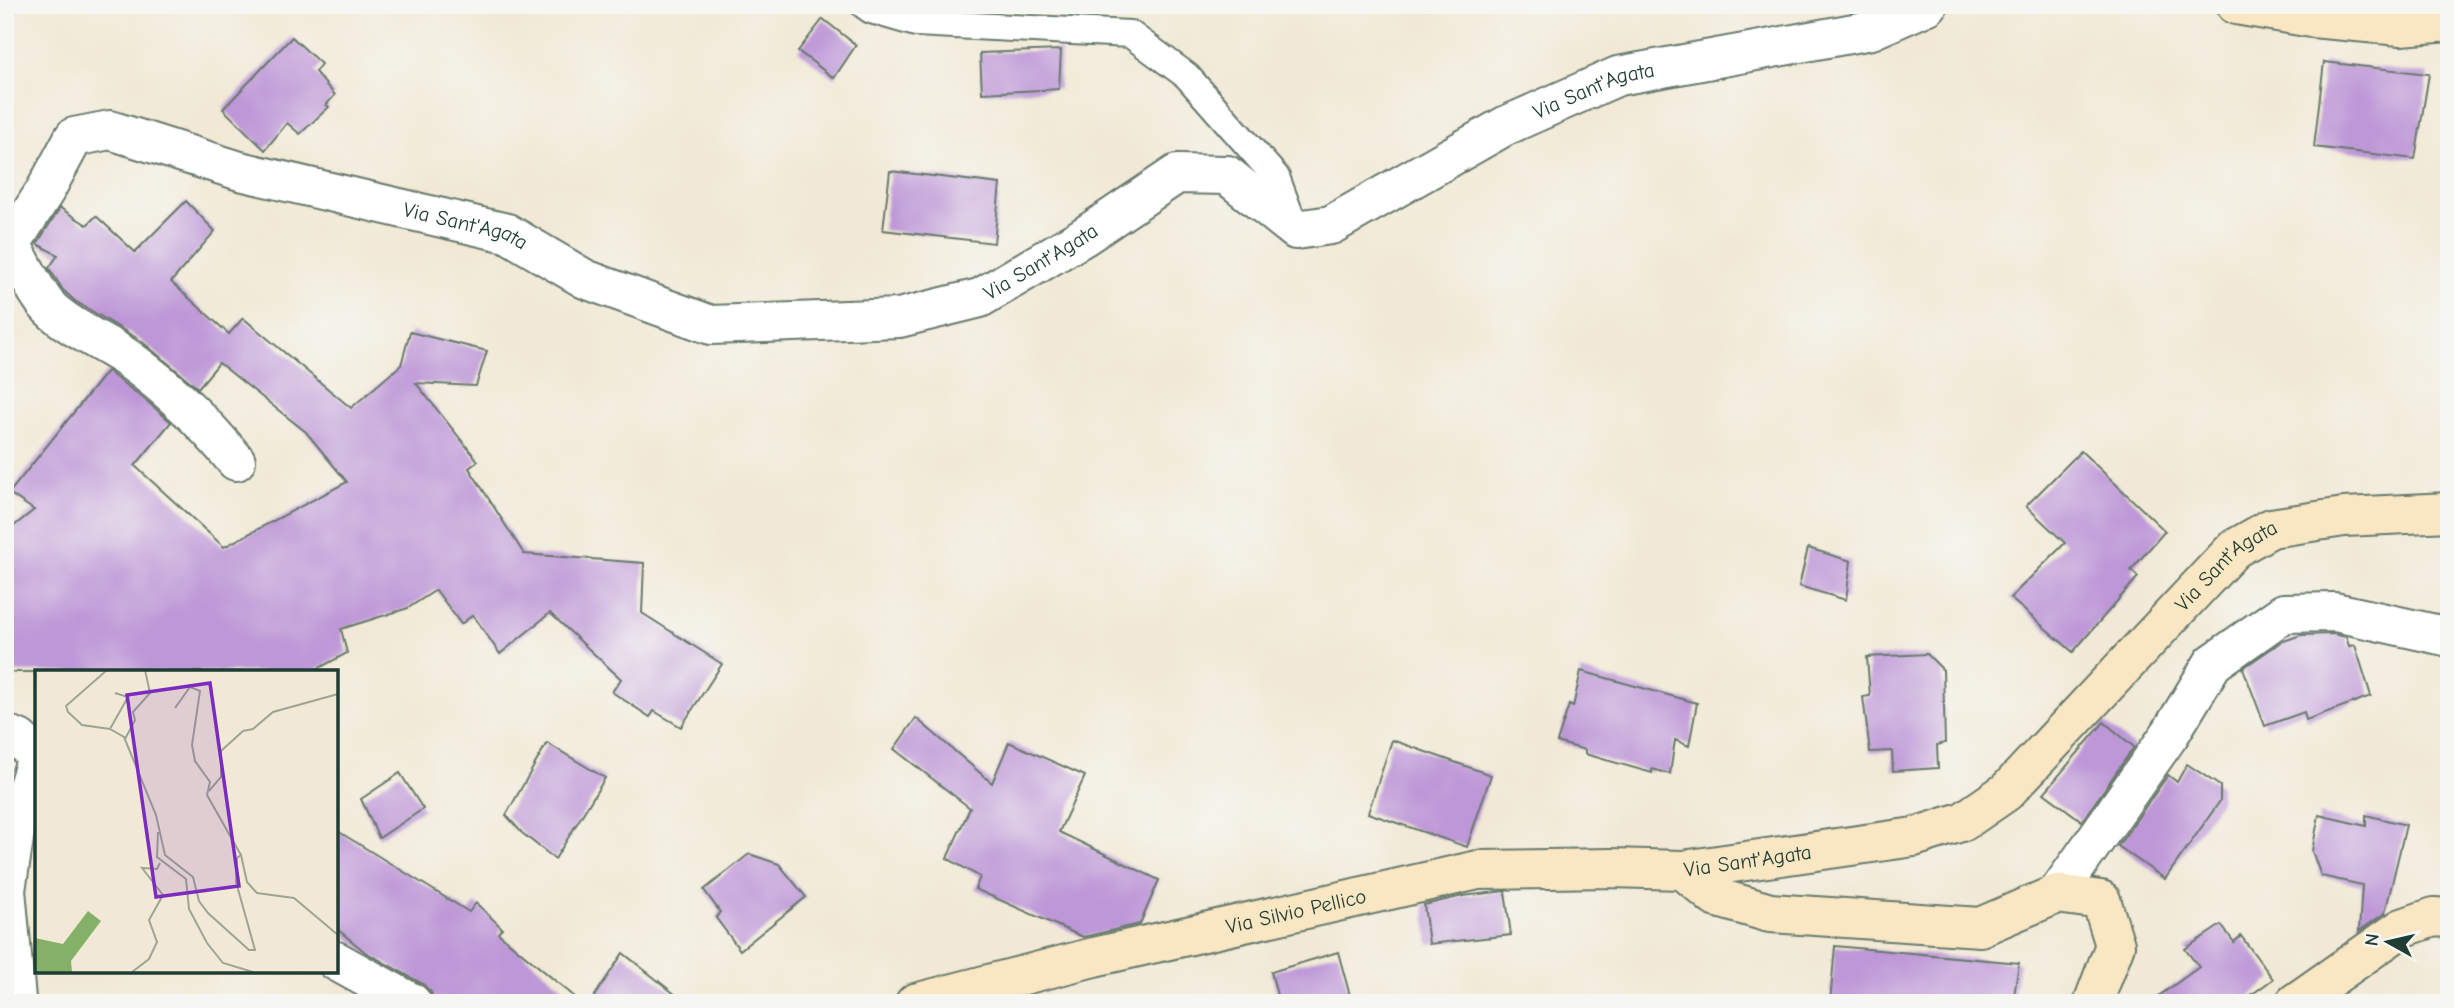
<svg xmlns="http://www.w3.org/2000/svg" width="2454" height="1008" font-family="'Comic Neue',sans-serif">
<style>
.building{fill:#bd97d7}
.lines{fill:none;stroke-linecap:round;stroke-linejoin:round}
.lane-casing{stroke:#68796c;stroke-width:30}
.street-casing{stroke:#68796c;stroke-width:42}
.secondary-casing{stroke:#68796c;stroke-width:42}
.lane{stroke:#fff;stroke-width:26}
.street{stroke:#fff;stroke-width:38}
.secondary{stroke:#f9e7c3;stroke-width:38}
.labels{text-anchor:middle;stroke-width:7;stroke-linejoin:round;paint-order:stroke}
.street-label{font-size:21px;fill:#1f3d34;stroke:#f6f6f2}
.inset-road{fill:none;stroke:#9da495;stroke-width:2}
.view{fill:#7b2cbf;fill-opacity:0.15;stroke:#7b2cbf;stroke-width:3.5}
.inset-edge{fill:none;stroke:#1f3d34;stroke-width:3.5}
</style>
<rect width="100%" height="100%" fill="#f6f6f2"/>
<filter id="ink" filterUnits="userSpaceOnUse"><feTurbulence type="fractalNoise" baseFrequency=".0143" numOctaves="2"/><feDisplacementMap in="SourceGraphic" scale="14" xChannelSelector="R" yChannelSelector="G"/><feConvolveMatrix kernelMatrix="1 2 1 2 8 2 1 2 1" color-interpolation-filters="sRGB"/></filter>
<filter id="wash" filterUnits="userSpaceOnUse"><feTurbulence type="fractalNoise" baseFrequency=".00686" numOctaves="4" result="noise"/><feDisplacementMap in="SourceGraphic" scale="28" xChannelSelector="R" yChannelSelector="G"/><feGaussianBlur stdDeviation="1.57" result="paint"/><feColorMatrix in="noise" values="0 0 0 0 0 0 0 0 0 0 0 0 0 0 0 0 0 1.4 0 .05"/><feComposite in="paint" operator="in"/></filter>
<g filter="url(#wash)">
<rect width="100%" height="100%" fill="#f1e9d5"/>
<g id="blocks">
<g class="building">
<path d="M823,19L856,45L834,78L798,51Z"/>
<path d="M292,37L321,64L315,72L335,95L326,105L329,107L300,134L287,123L265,150L223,109Z"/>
<path d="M1061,50L1059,89L982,93L980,53Z"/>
<path d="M2324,62L2429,74L2415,159L2314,147Z"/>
<path d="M890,171L1000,184L994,243L883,230Z"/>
<path d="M186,201L215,231L171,282L229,334L243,318L351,408L401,365L410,332L487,351L476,386L416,383L478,461L469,468L524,554L644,563L642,613L722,664L681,727L654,711L650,717L612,692L621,679L550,613L500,654L473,615L461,624L436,590L408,608L341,629L347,653L312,672H5V533L34,510L9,493L107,371L143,398L171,422L135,466L224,547L347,482L306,432L219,363L198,388L140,340L75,301L63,290L49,268L58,255L37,244L60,208L87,225L96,216L135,252Z"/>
<path d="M2081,451L2165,531L2131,570L2138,577L2073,652L2010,598L2065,543L2026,506Z"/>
<path d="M1808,548L1851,561L1846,600L1799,586Z"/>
<path d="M2333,634L2346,637L2349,646L2355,645L2371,696L2306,720L2304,712L2265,726L2243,668L2281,642L2301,635Z"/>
<path d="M1927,654L1943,670L1945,743L1937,745L1938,768L1893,771L1892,751L1870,752L1863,697L1870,696L1867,657Z"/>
<path d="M1581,671L1697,703L1689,746L1675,740L1670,774L1652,769V773L1585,754V750L1557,742L1569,705L1573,707Z"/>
<path d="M916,718L992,783L1009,742L1085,776L1059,832L1159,880L1140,924L1083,937L975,889L980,877L947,858L970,808L894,749Z"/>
<path d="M2104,722L2134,747L2082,821L2044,793Z"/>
<path d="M1392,740L1491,775L1467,847L1368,813Z"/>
<path d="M547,743L605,778L555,859L522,833L506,815Z"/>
<path d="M2187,764L2220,786V801L2165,879L2118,846L2168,775L2177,782Z"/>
<path d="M400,773L423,809L379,838L361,799Z"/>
<path d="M2319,815L2366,826V815L2406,825L2385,913L2359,931L2362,885L2321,876L2312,851Z"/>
<path d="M336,830L469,912L476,903L502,928L498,933L582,1003H434L431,992L423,984L365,952L336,928Z"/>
<path d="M749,854L779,864L806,897L740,950L716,918L720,912L704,890Z"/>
<path d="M1505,891L1511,935L1429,944L1424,905L1463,896Z"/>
<path d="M2221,925L2234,942L2241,936L2273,979L2240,1003H2149L2199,967L2185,949Z"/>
<path d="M1835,946L2019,963L2013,1003H1830Z"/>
<path d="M1338,952L1352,1003H1279L1271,972Z"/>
<path d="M623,953L686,1003H590Z"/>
</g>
</g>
</g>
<g filter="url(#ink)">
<use href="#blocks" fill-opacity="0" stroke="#68796c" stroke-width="2"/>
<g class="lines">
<defs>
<path id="lane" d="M864,5L871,10L916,23L1130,34L1187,76L1276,177L1295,228"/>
<g id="street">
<path id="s1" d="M236,461C202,420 170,389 127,358C105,343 62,324 46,304C32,286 22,263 11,244L45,191L74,137L110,130L240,171L507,233L585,279L711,325L899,318L980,298L1083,237L1177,174L1227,175L1296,230L1331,225L1505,126L1618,76L1871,30L1928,5"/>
<path d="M5,734L19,739L37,755"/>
<path d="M2057,894L2170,734L2213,663L2284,613L2335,612L2449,637"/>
<path d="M336,961L412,1003"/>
<path d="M16,999L6,890L16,825L37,757"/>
</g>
<g id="secondary">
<path d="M2236,5L2312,18L2401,26L2449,22"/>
<path d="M1683,870L1715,897L1770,913L1980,927L2057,894L2101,900L2115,945L2093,1003"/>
<path id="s2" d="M915,1003L1094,957L1478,870L1611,868L1683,870L1914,837L1964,821L2006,792L2234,549L2271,528L2344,517L2449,512"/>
<path d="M2295,1003L2402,928L2434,917L2449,918"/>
</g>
</defs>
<use href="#lane" class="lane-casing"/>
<use href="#street" class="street-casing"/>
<use href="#secondary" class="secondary-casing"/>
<use href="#lane" class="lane"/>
<use href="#street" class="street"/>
<use href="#secondary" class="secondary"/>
</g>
</g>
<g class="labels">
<g class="street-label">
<text dy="7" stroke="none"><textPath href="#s1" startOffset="2088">Via Sant'Agata</textPath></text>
<text dy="7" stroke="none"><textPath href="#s1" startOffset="847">Via Sant'Agata</textPath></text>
<text dy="7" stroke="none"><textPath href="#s1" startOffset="1456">Via Sant'Agata</textPath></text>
<text dy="7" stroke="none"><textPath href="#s2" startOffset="1437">Via Sant'Agata</textPath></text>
<text dy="7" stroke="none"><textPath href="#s2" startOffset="849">Via Sant'Agata</textPath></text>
<text dy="7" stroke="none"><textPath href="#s2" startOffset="392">Via Silvio Pellico</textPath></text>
</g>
</g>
<g transform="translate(35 670)">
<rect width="303" height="303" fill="#f1e9d5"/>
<path d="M53,241L66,251L36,291L37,302H0V268L28,274Z" fill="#84b068"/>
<path class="inset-road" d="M72,0L31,36L33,42L47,55L75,59L89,67L121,145L130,185L158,207L164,231L173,243L214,280H220L201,212L202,188L206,185L212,212L222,223L259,228L303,265M140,38L155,17L165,21L157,75L160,91L175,112L172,125L206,185M75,59L93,27L80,23M90,69L100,50L98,42L115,23L110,0M174,121L186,107V81L208,61L218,59L238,42L303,24M123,162L122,187L151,209L154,239L172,273L188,293L218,302M97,302L114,289L122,272L114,250L128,225L107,198L122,199L125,193"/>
<path class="view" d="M175,13L204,216L121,227L92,25Z"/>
<rect width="303" height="303" class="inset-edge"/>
</g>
<rect width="2454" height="1008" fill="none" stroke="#f6f6f2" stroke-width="28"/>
<g transform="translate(2388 942) rotate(278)" stroke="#f6f6f2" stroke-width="5" paint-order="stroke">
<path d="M0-5L12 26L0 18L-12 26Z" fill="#1f3d34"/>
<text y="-10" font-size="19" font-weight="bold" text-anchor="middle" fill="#1f3d34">N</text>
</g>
</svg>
